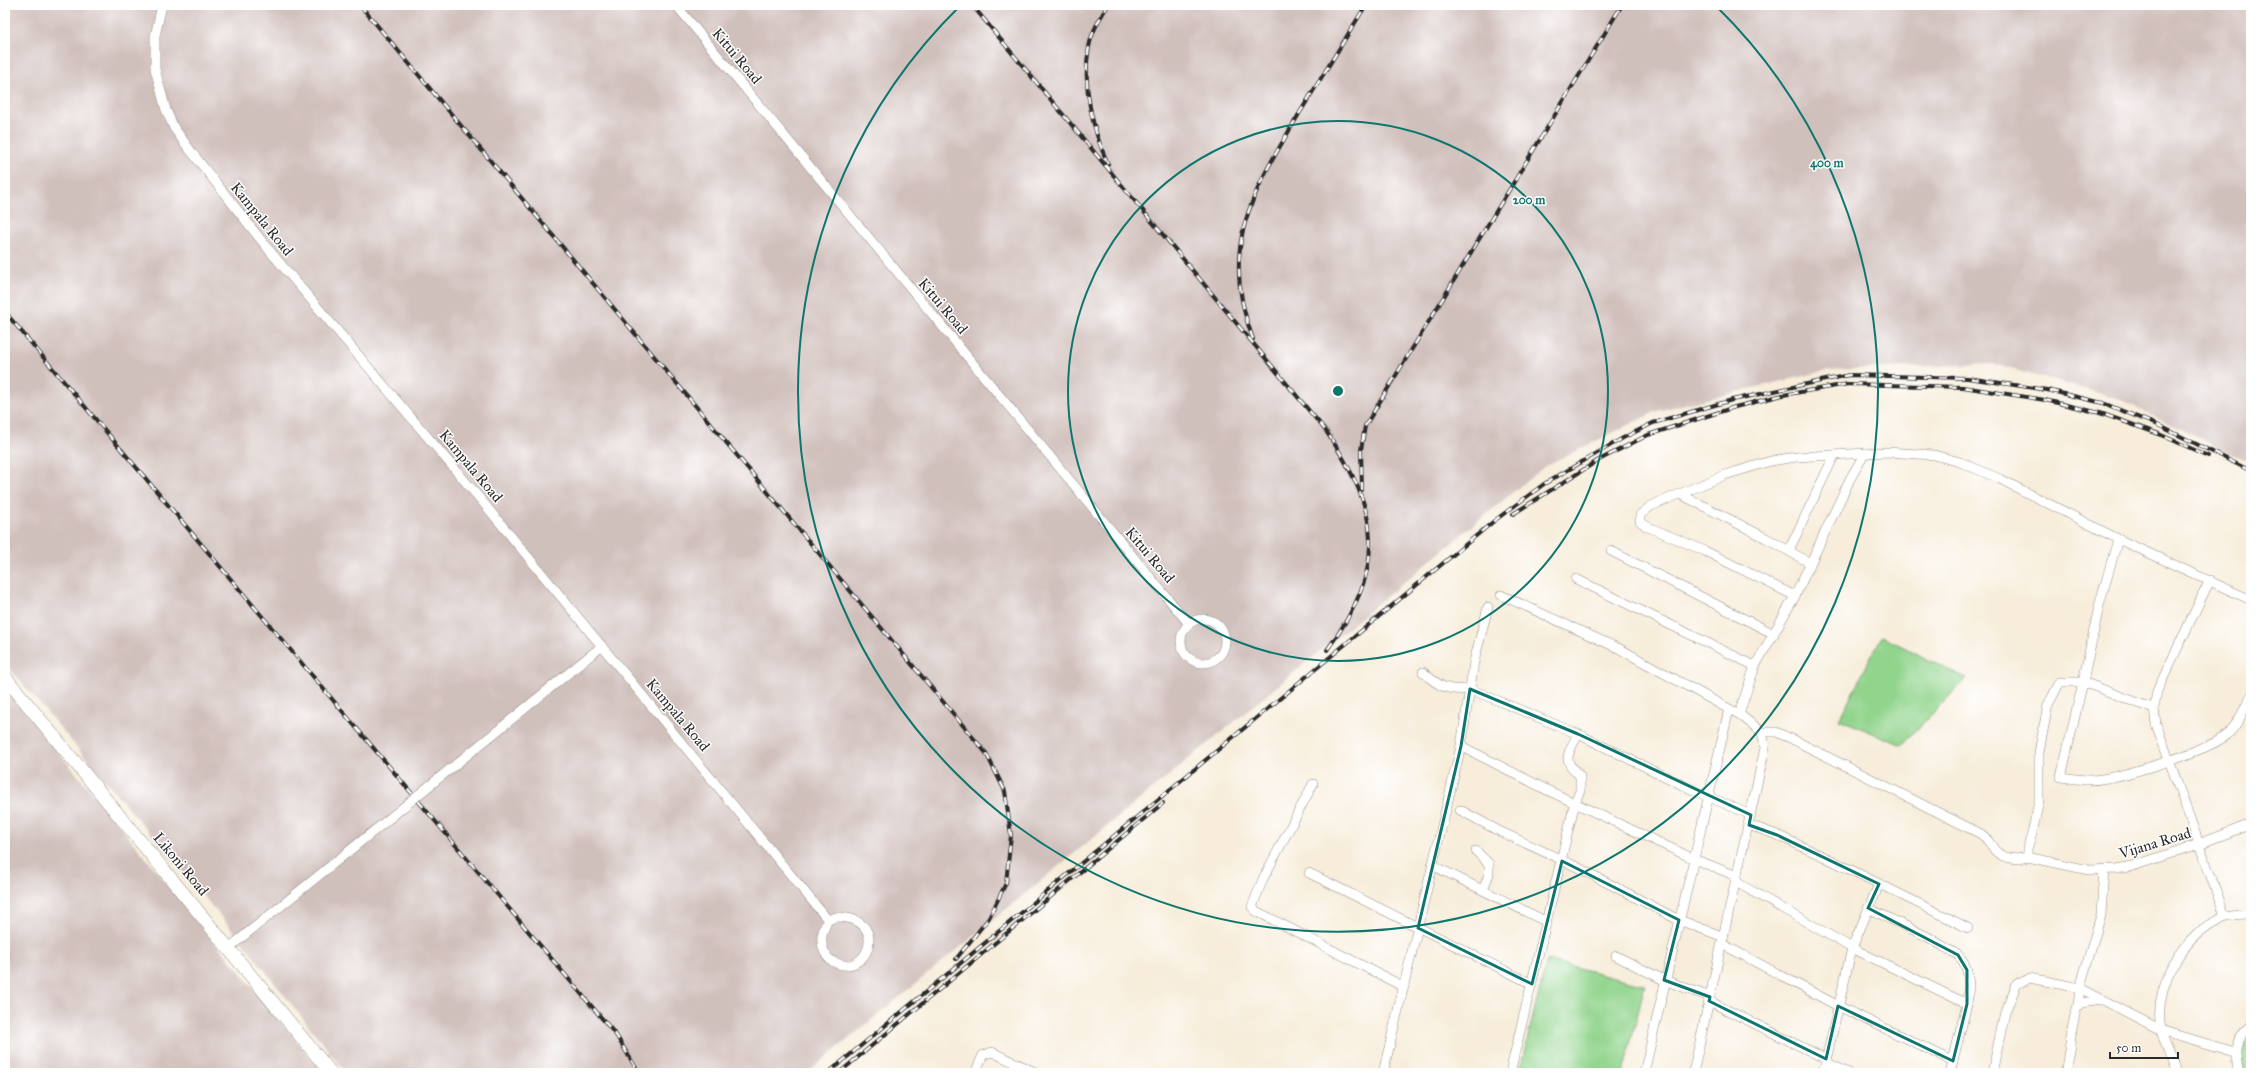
<svg xmlns="http://www.w3.org/2000/svg" width="2256" height="1078" font-family="'IM FELL Great Primer',serif">
<style>
.industrial{fill:#d0c0bc}
.green{fill:#91d48c;stroke:#5e805c}
.park{fill:url(#park-crowns);stroke:#5e805c}
.lines{fill:none;stroke-linecap:round;stroke-linejoin:round}
.street-casing{stroke:#918c82;stroke-width:10}
.secondary-casing{stroke:#918c82;stroke-width:14}
.street{stroke:#fff;stroke-width:9}
.secondary{stroke:#fff;stroke-width:13}
.rail-casing{stroke:#2b2b2b;stroke-width:4}
.rail{stroke:#fff;stroke-width:2.5;stroke-dasharray:8;stroke-linecap:butt}
.street-bridge-casing{stroke:#918c82;stroke-width:10;stroke-linecap:butt}
.street-bridge{stroke:#fff;stroke-width:9}
.marked{fill:none;stroke:#0f766e;stroke-width:3;stroke-linejoin:round}
.ring{fill:none;stroke:#0f766e;stroke-width:2}
.labels{text-anchor:middle;stroke-width:3;stroke-linejoin:round;paint-order:stroke}
.street-label{font-size:15px;fill:#2b2b2b;stroke:#fff}
.centre{fill:#0f766e;stroke:#fff;stroke-width:2}
.ring-label{font-size:12px;text-anchor:middle;font-weight:bold;fill:#0f766e;stroke:#fff;stroke-width:3;stroke-linejoin:round;paint-order:stroke}
</style>
<defs>
<pattern id="park-crowns" width="20" height="18" patternUnits="userSpaceOnUse"><rect width="20" height="18" fill="#91d48c"/><path d="M2 6a3 3 0 1 1 6 0M12 15a3 3 0 1 1 6 0" fill="none" stroke="#7db679"/></pattern>
</defs>
<rect width="100%" height="100%" fill="#fff"/>
<filter id="ink" filterUnits="userSpaceOnUse"><feTurbulence type="fractalNoise" baseFrequency=".025" numOctaves="2"/><feDisplacementMap in="SourceGraphic" scale="8" xChannelSelector="R" yChannelSelector="G"/><feConvolveMatrix kernelMatrix="1 2 1 2 8 2 1 2 1" color-interpolation-filters="sRGB"/></filter>
<filter id="wash" filterUnits="userSpaceOnUse"><feTurbulence type="fractalNoise" baseFrequency=".012" numOctaves="4" result="noise"/><feDisplacementMap in="SourceGraphic" scale="16" xChannelSelector="R" yChannelSelector="G"/><feGaussianBlur stdDeviation="0.9" result="paint"/><feColorMatrix in="noise" values="0 0 0 0 0 0 0 0 0 0 0 0 0 0 0 0 0 1.4 0 .05"/><feComposite in="paint" operator="in"/></filter>
<g filter="url(#wash)">
<rect width="100%" height="100%" fill="#f7edda"/>
<g class="industrial">
<path d="M5,5H2251V463L2117,398L1993,364L1829,370L1657,411L1545,466L807,1073H346L240,939L5,663Z"/>
<path d="M5,687L323,1073H5Z"/>
</g>
<g class="green">
<path d="M1882,636L1966,679L1902,745L1839,719Z"/>
<path d="M1547,960L1645,985L1623,1073H1519Z"/>
</g>
<path class="park" d="M2251,1037V1073H2245C2240,1061 2240,1046 2251,1037Z"/>
</g>
<g filter="url(#ink)">
<g class="lines">
<defs>
<g id="street">
<path d="M162,5L155,36V69L166,110L174,128L190,150L269,250L481,500L828,920"/>
<path d="M676,5L1189,624"/>
<path d="M1680,494L1766,538L1810,563"/>
<path d="M2118,539L2099,606L2083,682H2060L2048,705L2039,752V801L2032,834L2027,849V857L2089,870L2117,869L2133,866L2199,844L2251,824"/>
<path d="M1789,550L1834,456"/>
<path d="M1611,551L1774,634"/>
<path d="M1576,579L1755,666"/>
<path d="M2210,580L2157,691L2154,709L2156,724L2225,916"/>
<path d="M1501,595L1620,649L1729,709L1644,1073"/>
<path d="M1795,596L1705,551L1646,526L1640,521V515L1651,506L1725,475L1771,461L1796,457L1886,452L1934,455L1960,462L2000,479L2118,539L2251,600"/>
<circle cx="1203" cy="641" r="22"/>
<path d="M1423,672C1439,687 1448,691 1470,689L1578,734L1695,791L1751,815"/>
<path d="M2154,709L2083,682L2061,777C2070,778 2079,780 2088,780C2114,781 2207,751 2227,735C2238,725 2244,709 2251,696"/>
<path d="M1739,714L1755,666L1795,596L1850,479L1865,453"/>
<path d="M1762,732H1776L1792,739L1981,834C1987,838 1988,841 1992,846C1998,858 2016,861 2027,857"/>
<path d="M1461,746L1547,790L1694,859L1737,876"/>
<path d="M1313,784L1263,879L1252,907L1256,911L1404,987"/>
<path d="M418,795L602,646"/>
<path d="M1460,810L1497,830L1575,866L1679,920L1724,937"/>
<path d="M1749,825L1777,835L1827,858L1968,928"/>
<path d="M1476,851L1489,864V874L1483,890"/>
<path d="M1432,865L1547,922"/>
<path d="M1309,873L1532,984"/>
<path d="M1736,882L1852,948L1967,1004"/>
<path d="M1868,908L1928,937L1958,955L1963,961L1967,970L1969,984L1967,1004L1950,1073"/>
<path d="M836,917C889,916 870,977 836,963C831,961 827,957 825,953C819,941 822,931 828,920Z"/>
<path d="M1722,944L1838,1006L1953,1061"/>
<path d="M230,947L411,801"/>
<path d="M1616,956L1664,980L1710,997"/>
<path d="M1709,1001L1826,1059"/>
<path d="M2078,1005L2080,988L2101,915L2104,869"/>
<path d="M1825,1062L1849,1073"/>
<path d="M975,1073L983,1055L992,1052L1037,1073"/>
<path d="M1383,1073L1461,746L1474,662L1488,607"/>
<path d="M1510,1073L1575,802L1580,791V776C1561,759 1568,755 1578,734"/>
<path d="M1693,1073L1765,748L1762,732L1739,714L1729,709"/>
<path d="M1823,1073L1852,948L1879,884"/>
<path d="M1992,1073L2005,1012L2017,984L2030,978L2080,988L2161,1030L2234,1052"/>
<path d="M2065,1073L2076,1008L2081,1003L2101,1000"/>
<path d="M2178,1073C2173,1059 2164,1044 2161,1030C2153,985 2183,935 2224,917C2231,914 2243,914 2251,914"/>
<path d="M2239,1073C2234,1053 2233,1040 2251,1026"/>
</g>
<path id="secondary" d="M5,677L331,1073"/>
</defs>
<use href="#street" class="street-casing"/>
<use href="#secondary" class="secondary-casing"/>
<use href="#street" class="street"/>
<use href="#secondary" class="secondary"/>
<defs>
<g id="rail">
<path d="M360,5L986,753L1005,791L1011,835L1006,883L989,918L956,959"/>
<path d="M972,5L1326,431C1382,513 1387,568 1327,650"/>
<path d="M1108,164C1092,129 1082,84 1089,47C1092,31 1100,18 1108,5"/>
<path d="M5,312L616,1035L639,1073"/>
<path d="M1253,339C1239,302 1234,261 1245,223C1256,184 1279,148 1299,114C1321,78 1344,41 1366,5"/>
<path d="M1362,490L1361,450L1365,426L1622,5"/>
<path d="M1513,514L1599,460L1648,435L1735,407L1783,395L1848,384L1963,387L2045,400L2100,413L2159,434L2208,456"/>
<path d="M828,1073L1494,521L1544,484L1623,438L1653,423L1732,400L1849,375L1968,378L2047,390L2103,403L2162,427L2251,471"/>
<path d="M839,1073L1163,803"/>
</g>
</defs>
<use href="#rail" class="rail-casing"/>
<use href="#rail" class="rail"/>
<defs>
<path id="street-bridge" d="M411,801L418,795"/>
</defs>
<use href="#street-bridge" class="street-bridge-casing"/>
<use href="#street-bridge" class="street-bridge"/>
</g>
</g>
<path class="marked" d="M1470,689L1578,734L1751,815L1749,825L1777,835L1879,884L1868,908L1958,955L1967,970V1004L1953,1061L1838,1006L1826,1059L1709,1001L1710,997L1664,980L1679,920L1562,861L1532,984L1418,928L1461,746Z"/>
<g class="ring">
<circle cx="1338" cy="391" r="270"/>
<path d="M1716 6A540 540 0 1 1 960 6"/>
</g>
<g class="labels">
<g class="street-label">
<text transform="translate(737 56) rotate(50)" y="5">Kitui Road</text>
<text transform="translate(262 219) rotate(51)" y="5">Kampala Road</text>
<text transform="translate(943 306) rotate(50)" y="5">Kitui Road</text>
<text transform="translate(471 466) rotate(50)" y="5">Kampala Road</text>
<text transform="translate(1150 555) rotate(50)" y="5">Kitui Road</text>
<text transform="translate(678 715) rotate(50)" y="5">Kampala Road</text>
<text transform="translate(2155 843) rotate(-17)" y="5">Vijana Road</text>
<text transform="translate(181 864) rotate(50)" y="5">Likoni Road</text>
</g>
</g>
<circle cx="1338" cy="391" r="6" class="centre"/>
<g class="ring-label">
<text x="1827" y="167">400 m</text>
<text x="1529" y="204">200 m</text>
</g>
<rect width="2256" height="1078" fill="none" stroke="#fff" stroke-width="20"/>
<path d="M2110 1052v6h68v-6" fill="none" stroke="#2b2b2b" stroke-width="2"/>
<text x="2116" y="1052" font-size="12" fill="#2b2b2b" stroke="#ffffff" stroke-width="3" paint-order="stroke">50 m</text>
</svg>
